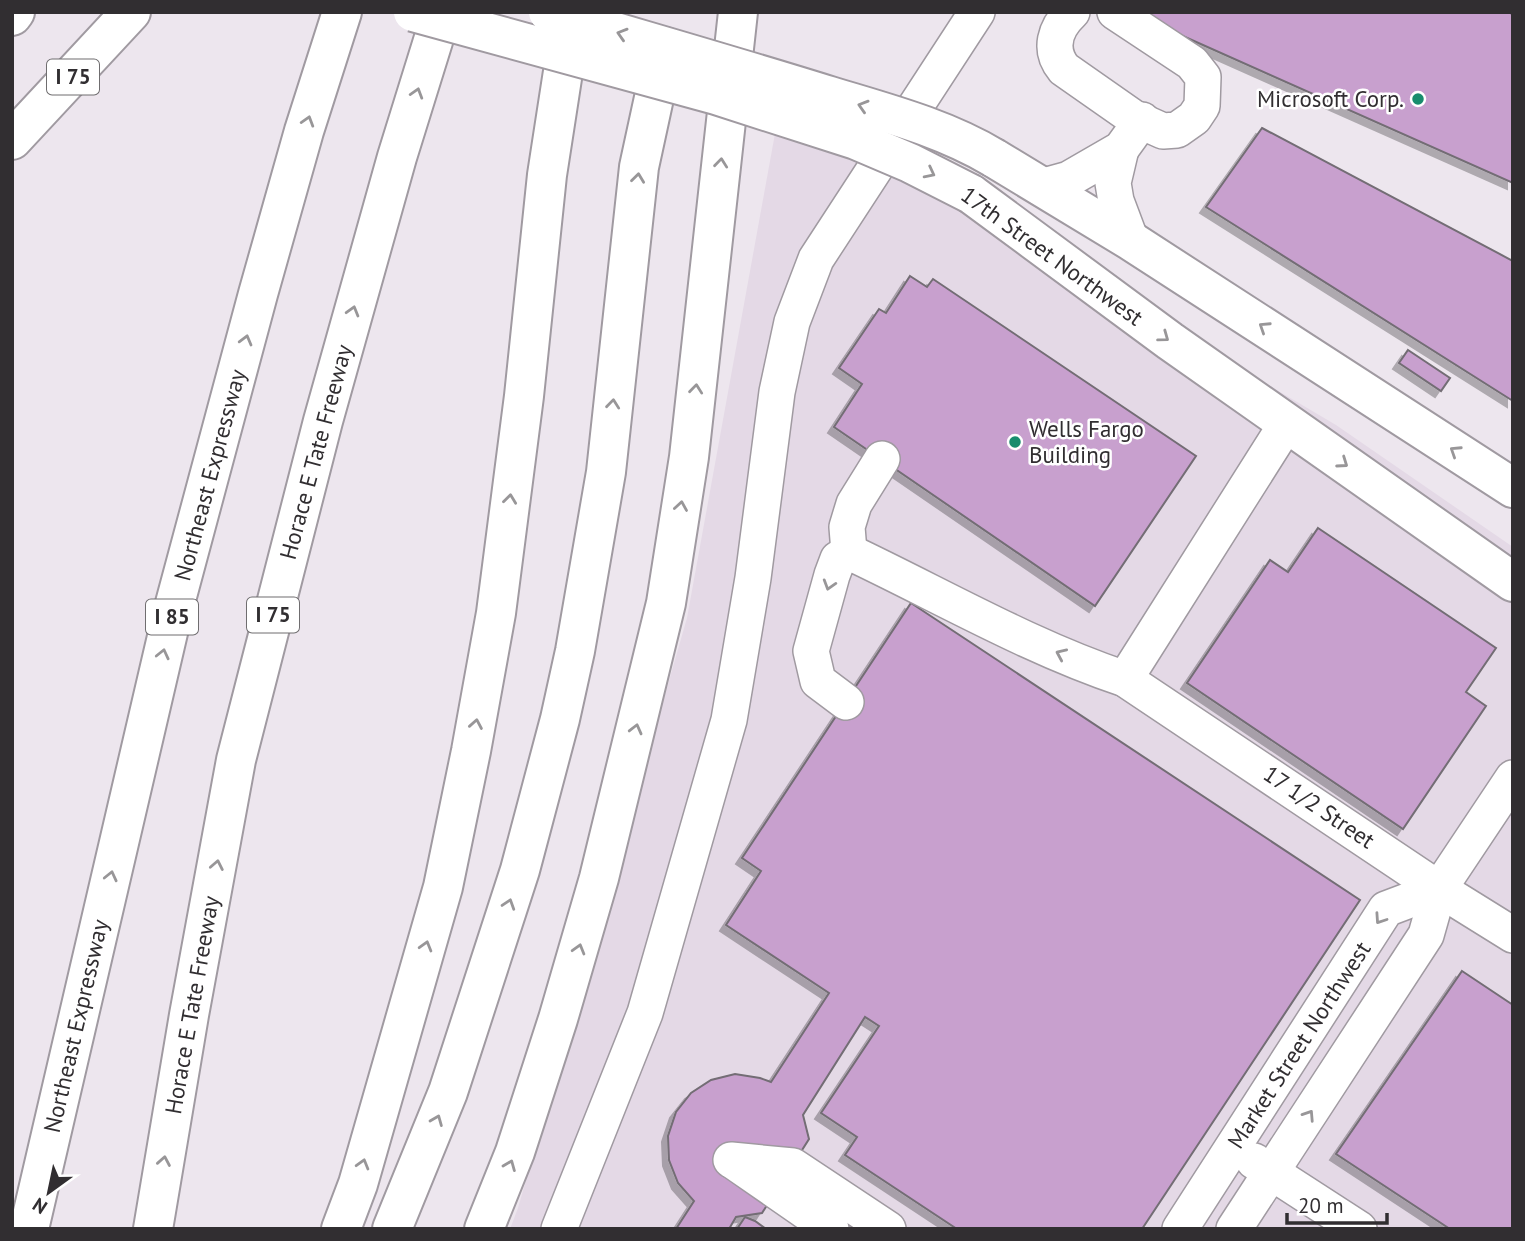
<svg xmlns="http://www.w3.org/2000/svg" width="1525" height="1241" font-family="'PT Sans',sans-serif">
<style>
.built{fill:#e4d9e6}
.building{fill:#c8a0ce;stroke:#736d74;stroke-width:2;filter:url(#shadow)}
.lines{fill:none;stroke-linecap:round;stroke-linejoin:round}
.minor-casing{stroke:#a09aa1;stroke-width:38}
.major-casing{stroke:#a09aa1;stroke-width:42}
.highway-casing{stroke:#a09aa1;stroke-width:42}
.minor{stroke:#fff;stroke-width:35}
.major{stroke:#fff;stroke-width:38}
.highway{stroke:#fff;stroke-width:38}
.major-bridge-casing{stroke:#a09aa1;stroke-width:42;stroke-linecap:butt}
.major-bridge{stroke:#fff;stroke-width:38}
.oneway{stroke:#989698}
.poi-dot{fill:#188c6d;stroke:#fff;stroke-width:2.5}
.labels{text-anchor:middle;stroke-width:5;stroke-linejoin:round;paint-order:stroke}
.shield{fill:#fff;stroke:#6f6d6f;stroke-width:2}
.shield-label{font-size:21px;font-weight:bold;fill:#312e31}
.poi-label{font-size:23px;fill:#312e31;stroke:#fff;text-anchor:end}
.street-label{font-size:23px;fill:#312e31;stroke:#fff}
</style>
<defs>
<filter id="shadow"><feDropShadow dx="-6" dy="6" stdDeviation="0" flood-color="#0004"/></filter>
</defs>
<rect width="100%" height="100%" fill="#ede6ee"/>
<path class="built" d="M776,128L880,155L1336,425L1513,547V1229H510L518,1208L687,618Z"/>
<g class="building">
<path d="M1129,12H1509L1513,15V183Z"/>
<path d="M1262,128L1513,261V401L1206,207Z"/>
<path d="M910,276L927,287L933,279L1196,456L1095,606L834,427L862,384L839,368L879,309L886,313Z"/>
<path d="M1408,350L1450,378L1441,391L1399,363Z"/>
<path d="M1318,528L1496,648L1466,692L1486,706L1403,829L1187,683L1270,560L1288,572Z"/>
<path d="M911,603L1360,900L1142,1229H957L845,1155L857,1137L821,1113L879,1026L865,1017L803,1115L809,1139L762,1213L736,1217L729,1229H676L694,1201L678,1183L669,1160L668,1136L676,1112L691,1093L711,1080L735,1074L760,1078L771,1082L829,993L726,925L761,871L742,858Z"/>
<path d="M1462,971L1513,1005V1229H1450L1336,1154Z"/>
<path d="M745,1217L755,1221L766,1229H737Z"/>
</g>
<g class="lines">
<defs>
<g id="minor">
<path d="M1072,12C1055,28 1048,50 1064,69L1134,118L1163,131L1177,130L1194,118L1202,106L1203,77L1192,63L1115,12"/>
<path d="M1121,149L1113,183L1116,201L1131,241"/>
<path d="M1040,187L1069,179L1121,149L1142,120"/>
<path d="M849,552L847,527L854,504L882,459"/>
<path d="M1125,679L1287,423"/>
<path d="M846,702L818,681L811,651L832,575L838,559L849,552C940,595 1029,647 1125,679L1439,889L1513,935"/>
<path d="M731,1160L793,1166L888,1229"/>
<path d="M733,1161L831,1229"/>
<path d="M1254,1161L1359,1229"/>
<path d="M559,1229L645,1013L729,720L753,578L777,392L792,322L816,259L977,12"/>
<path d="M1180,1229L1386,909L1439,889"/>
<path d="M1234,1229L1426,935L1439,889L1513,778"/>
</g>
<g id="major">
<path d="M994,158L1131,241L1513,488"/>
<path d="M971,194L1170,341L1513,582"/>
</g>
<g id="highway">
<path d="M12,16L15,12"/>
<path d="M12,140L131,12"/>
<path d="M29,1229L173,611L258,294L304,131L342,12"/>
<path d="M153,1229L189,1015L236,760L323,421L397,157L442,12"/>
<path d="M341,1229L358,1184L443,887L471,751L496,613L524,396L547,175L571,20"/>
<path d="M392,1229L448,1092L520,870L560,719L575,651L606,472L639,167L665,47"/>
<path d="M484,1229L515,1152L558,1019L599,878L666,603L689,457L738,12"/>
</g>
</defs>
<use href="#minor" class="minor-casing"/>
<use href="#major" class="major-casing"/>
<use href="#highway" class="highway-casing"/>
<use href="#minor" class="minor"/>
<use href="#major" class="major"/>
<use href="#highway" class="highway"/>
<defs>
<g id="major-bridge">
<path d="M413,12L716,95L856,140L910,163L971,194"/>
<path d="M548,12C642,40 737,67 830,96C886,113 944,128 994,158"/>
</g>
</defs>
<use href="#major-bridge" class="major-bridge-casing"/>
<use href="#major-bridge" class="major-bridge"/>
</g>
<defs><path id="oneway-chevron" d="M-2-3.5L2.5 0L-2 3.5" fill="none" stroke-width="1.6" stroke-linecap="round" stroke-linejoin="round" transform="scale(1.75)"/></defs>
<g class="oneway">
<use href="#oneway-chevron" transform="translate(622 34) rotate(-163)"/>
<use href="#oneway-chevron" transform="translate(417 93) rotate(-73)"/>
<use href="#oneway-chevron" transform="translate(863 106) rotate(-163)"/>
<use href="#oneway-chevron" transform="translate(308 121) rotate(-73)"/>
<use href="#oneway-chevron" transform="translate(721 163) rotate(-84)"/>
<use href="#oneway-chevron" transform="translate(930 173) rotate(27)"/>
<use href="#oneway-chevron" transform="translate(638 178) rotate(-83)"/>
<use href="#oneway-chevron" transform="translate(353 311) rotate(-74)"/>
<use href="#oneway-chevron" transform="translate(1264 327) rotate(-147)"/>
<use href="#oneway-chevron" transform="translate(1164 337) rotate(36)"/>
<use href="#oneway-chevron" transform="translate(246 340) rotate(-75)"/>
<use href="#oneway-chevron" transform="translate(696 389) rotate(-84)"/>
<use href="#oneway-chevron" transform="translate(613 404) rotate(-84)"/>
<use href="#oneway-chevron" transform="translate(1455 451) rotate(-147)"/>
<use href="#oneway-chevron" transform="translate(1343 463) rotate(35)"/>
<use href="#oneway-chevron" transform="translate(510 499) rotate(-83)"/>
<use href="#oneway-chevron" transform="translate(681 506) rotate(-81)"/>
<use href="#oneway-chevron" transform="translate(829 585) rotate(107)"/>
<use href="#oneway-chevron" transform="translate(163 654) rotate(-77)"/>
<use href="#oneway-chevron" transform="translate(1061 654) rotate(-156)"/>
<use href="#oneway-chevron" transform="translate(476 724) rotate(-80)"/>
<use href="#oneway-chevron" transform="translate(636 729) rotate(-76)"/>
<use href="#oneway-chevron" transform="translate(217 865) rotate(-79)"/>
<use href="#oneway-chevron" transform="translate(111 876) rotate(-77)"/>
<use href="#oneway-chevron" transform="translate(509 904) rotate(-72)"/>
<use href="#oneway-chevron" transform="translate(1380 919) rotate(124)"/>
<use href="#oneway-chevron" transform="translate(426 946) rotate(-74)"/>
<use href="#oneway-chevron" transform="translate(579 949) rotate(-74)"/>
<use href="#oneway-chevron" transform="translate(1309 1115) rotate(-57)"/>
<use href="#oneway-chevron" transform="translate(437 1120) rotate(-68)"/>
<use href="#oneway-chevron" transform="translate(164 1161) rotate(-80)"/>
<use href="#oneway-chevron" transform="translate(363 1164) rotate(-74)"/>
<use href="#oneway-chevron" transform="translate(510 1165) rotate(-68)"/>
</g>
<g class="poi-dot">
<circle cx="1418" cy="99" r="7"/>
<circle cx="1015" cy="442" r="7"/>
</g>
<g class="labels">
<g class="shield">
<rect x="47" y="59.5" width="52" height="35" rx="5"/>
<rect x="247" y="597.5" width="52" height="35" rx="5"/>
<rect x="146" y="599.5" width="52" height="35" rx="5"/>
</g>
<g class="shield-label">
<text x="73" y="84">I 75</text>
<text x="273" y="622">I 75</text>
<text x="172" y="624">I 85</text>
</g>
<g class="poi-label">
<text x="1404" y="107">Microsoft Corp.</text>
<text x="1029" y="437" text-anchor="start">Wells Fargo<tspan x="1029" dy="26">Building</tspan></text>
</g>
<g class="street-label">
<text transform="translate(1052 256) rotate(36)" y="8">17th Street Northwest</text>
<text transform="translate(316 452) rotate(-75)" y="8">Horace E Tate Freeway</text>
<text transform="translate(210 475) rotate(-75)" y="8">Northeast Expressway</text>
<text transform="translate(1319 807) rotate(34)" y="8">17 1/2 Street</text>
<text transform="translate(192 1005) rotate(-80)" y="8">Horace E Tate Freeway</text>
<text transform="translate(76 1026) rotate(-77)" y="8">Northeast Expressway</text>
<text transform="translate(1299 1045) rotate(-57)" y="8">Market Street Northwest</text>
</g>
</g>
<rect width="1525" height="1241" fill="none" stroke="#312e31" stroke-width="28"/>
<g transform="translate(49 1192) rotate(213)" stroke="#ffffff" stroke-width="5" paint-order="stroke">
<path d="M0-5L12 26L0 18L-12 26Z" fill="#312e31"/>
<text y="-10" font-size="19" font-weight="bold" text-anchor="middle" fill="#312e31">N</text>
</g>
<path d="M1287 1213v10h100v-10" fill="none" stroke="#312e31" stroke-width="3.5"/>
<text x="1298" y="1213" font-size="21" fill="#312e31" stroke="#ffffff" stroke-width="5" paint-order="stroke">20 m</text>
</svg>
